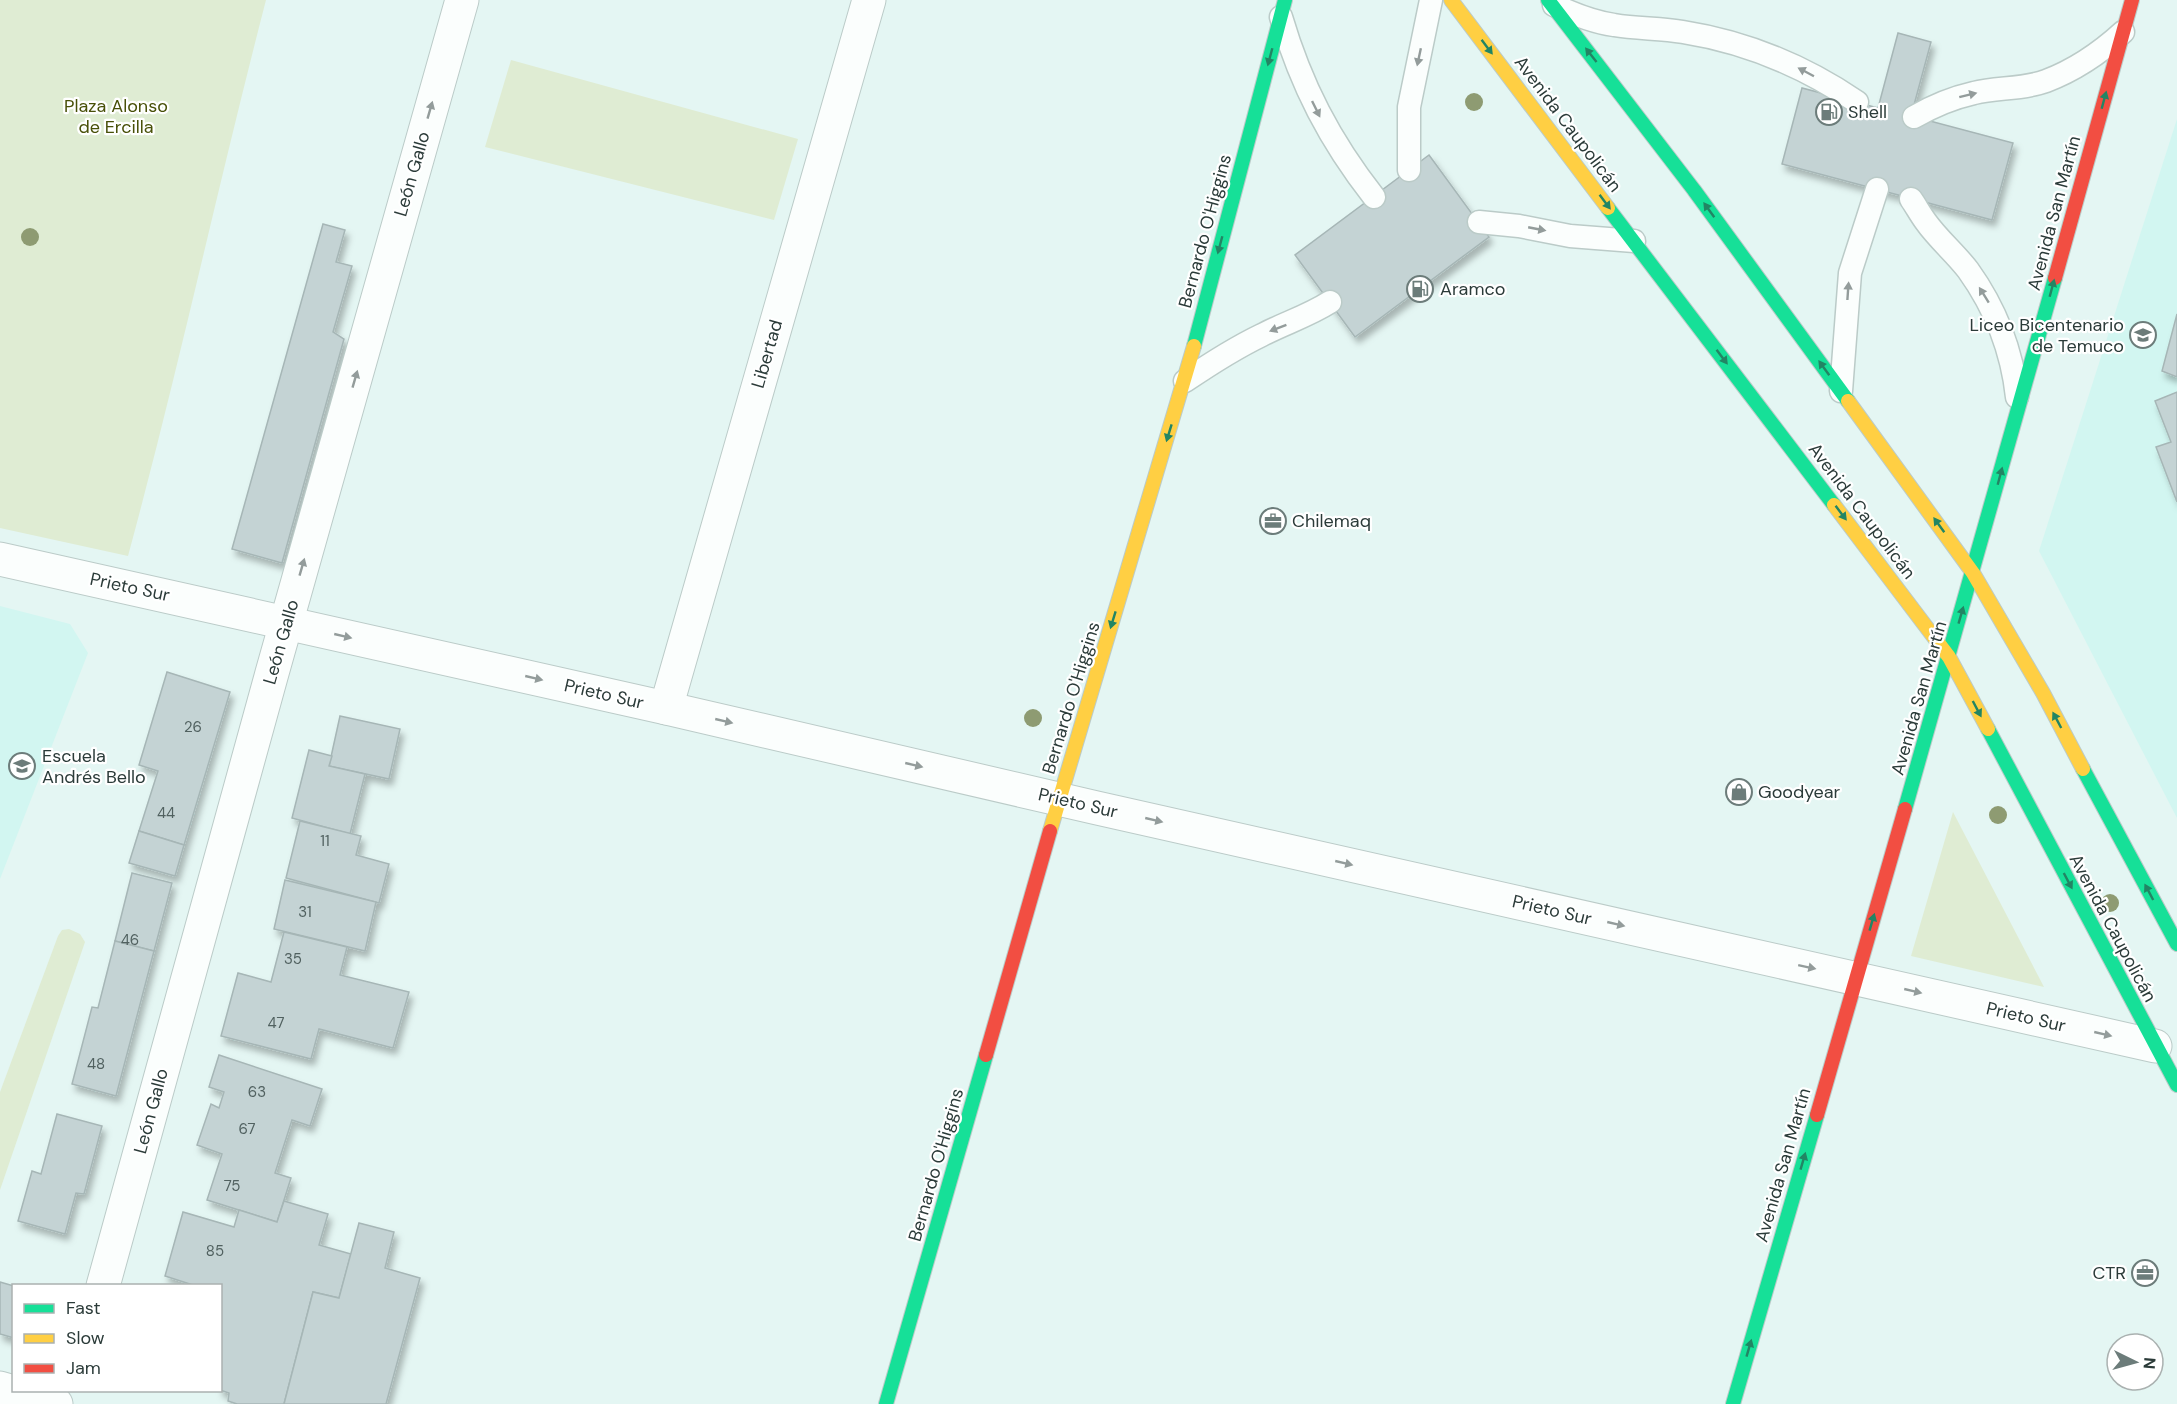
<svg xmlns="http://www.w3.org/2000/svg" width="2177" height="1404" font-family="'DM Sans',sans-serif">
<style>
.built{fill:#d2f6f1}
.green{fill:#dfecd3}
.building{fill:#c4d3d4;stroke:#a6b6b6;stroke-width:1.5;filter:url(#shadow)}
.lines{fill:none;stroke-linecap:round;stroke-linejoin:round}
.lane-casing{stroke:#bbcbc8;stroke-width:25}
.street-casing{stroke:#bbcbc8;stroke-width:35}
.fast-casing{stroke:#bbcbc8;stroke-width:16}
.slow-casing{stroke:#bbcbc8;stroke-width:16}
.jam-casing{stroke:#bbcbc8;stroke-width:16}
.lane{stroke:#fbfefd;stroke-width:22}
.street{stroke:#fbfefd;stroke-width:33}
.fast{stroke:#16e098;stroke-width:14}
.slow{stroke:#ffcf43;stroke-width:14}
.jam{stroke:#f24e42;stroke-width:14}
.tree{fill:#8e9b72}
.oneway{fill:#228564}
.oneway2{fill:#939c9b}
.labels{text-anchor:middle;stroke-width:4.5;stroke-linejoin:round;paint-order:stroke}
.number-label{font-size:15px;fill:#516160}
.park-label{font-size:18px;fill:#485008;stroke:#fff}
.poi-label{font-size:18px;fill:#2b3b39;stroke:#fff;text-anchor:start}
.street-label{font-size:18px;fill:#2b3b39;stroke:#fff}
</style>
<defs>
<filter id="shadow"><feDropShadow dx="3.5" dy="6" stdDeviation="3" flood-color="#0004"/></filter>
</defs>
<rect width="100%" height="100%" fill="#e4f6f3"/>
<g class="built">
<path d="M2177,119V818L2039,551Z"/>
<path d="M0,606L70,624L88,653L0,879Z"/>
</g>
<g class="green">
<path d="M0,0H266C218,185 178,372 128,556L0,528Z"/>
<path d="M511,60L798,139L774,220L485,147Z"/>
<path d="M1953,812L2044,987L1911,956Z"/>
<path d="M69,929L80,934L85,942L0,1190V1092L58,936L62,930Z"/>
</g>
<g class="building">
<path d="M1898,33L1931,42L1911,116L2013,143L1992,220L1782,164L1802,88L1878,108Z"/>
<path d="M1429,155L1489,237L1355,337L1295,255Z"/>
<path d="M323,224L345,230L336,262L352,266L333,332L344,339L282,563L232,549Z"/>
<path d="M2177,314V377L2162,371Z"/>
<path d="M2177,392V502L2156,447L2171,442L2155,401Z"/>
<path d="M167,672L230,692L184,845L139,831L158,771L139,765Z"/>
<path d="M340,716L400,729L389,779L329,766Z"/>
<path d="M309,750L332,756L329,766L365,774L350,834L292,818Z"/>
<path d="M300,821L361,836L356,855L389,864L379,903L286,878Z"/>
<path d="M139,831L184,845L175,876L129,863Z"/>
<path d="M132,873L172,883L154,951L115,941Z"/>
<path d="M285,880L376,902L365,951L274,929Z"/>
<path d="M284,932L347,947L340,975L409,992L393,1048L319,1029L311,1059L221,1036L238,973L271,982Z"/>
<path d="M115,941L154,951L116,1096L72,1084L92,1007L98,1008Z"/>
<path d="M219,1055L322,1089L310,1126L292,1120L275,1173L291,1178L277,1222L207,1200L222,1154L197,1145L211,1104L219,1108L224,1092L209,1087Z"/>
<path d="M57,1114L102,1126L84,1194L76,1193L65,1234L18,1221L32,1171L41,1174Z"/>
<path d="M284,1201L328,1214L319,1245L351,1254L339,1298L313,1292L284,1404H237L228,1401L229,1393L220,1390V1286H196L165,1276L183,1212L234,1227L239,1210L277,1222Z"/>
<path d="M359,1223L394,1232L385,1268L420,1278L386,1404H284L313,1292L339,1298Z"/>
<path d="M0,1282L14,1286V1338L0,1334Z"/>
</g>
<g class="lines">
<defs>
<g id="lane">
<path d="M1554,5C1573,14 1593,22 1614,25C1637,29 1660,28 1683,32C1746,42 1804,66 1857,102"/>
<path d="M1281,17C1301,85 1330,141 1374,197"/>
<path d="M1914,117C1933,106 1952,98 1974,93C1997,87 2022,90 2046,81C2075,70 2100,53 2123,32"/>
<path d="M1409,170V107L1431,0"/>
<path d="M1911,199C1916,206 1920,214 1926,222C1938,239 1955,253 1968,270C1996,309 2012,350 2017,397"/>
<path d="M1479,222L1519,226L1570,236L1634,241"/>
<path d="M1185,381C1210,364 1235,348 1262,335C1285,323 1308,316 1330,302"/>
<path d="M1841,391L1850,273L1877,189"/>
</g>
<g id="street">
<path d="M0,559L666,708L1097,808L2155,1046"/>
<path d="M666,708L869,0"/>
<path d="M103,1286L272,673L462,0"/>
<path d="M0,1388L56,1404"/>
</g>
<g id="fast">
<path d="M1548,0L1694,190L1848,401"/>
<path d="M1608,208L1834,505"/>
<path d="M1194,346L1285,0"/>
<path d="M1988,729L2177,1085"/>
<path d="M2083,769L2177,944"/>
<path d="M1905,809L2055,278"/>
<path d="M886,1404L986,1055"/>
<path d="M1733,1404L1817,1115"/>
</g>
<g id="slow">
<path d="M1451,0L1608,208"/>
<path d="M1848,401L1973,573L2043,693L2083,769"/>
<path d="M1834,505L1949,657L1988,729"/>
<path d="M1050,831L1194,346"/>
</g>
<g id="jam">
<path d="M2055,278L2132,0"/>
<path d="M986,1055L1050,831"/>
<path d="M1817,1115L1905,809"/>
</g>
</defs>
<use href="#lane" class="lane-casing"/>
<use href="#street" class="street-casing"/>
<use href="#fast" class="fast-casing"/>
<use href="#slow" class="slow-casing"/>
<use href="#jam" class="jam-casing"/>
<use href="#lane" class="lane"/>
<use href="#street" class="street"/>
<use href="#fast" class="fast"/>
<use href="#slow" class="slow"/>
<use href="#jam" class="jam"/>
</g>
<g class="tree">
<circle cx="1474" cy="102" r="9"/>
<circle cx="30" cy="237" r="9"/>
<circle cx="1033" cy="718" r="9"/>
<circle cx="1998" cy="815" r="9"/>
<circle cx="2110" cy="903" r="9"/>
</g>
<defs><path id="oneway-solid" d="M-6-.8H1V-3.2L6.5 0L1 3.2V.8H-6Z" transform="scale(1.5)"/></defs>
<g class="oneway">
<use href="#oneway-solid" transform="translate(1487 47) rotate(53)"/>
<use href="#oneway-solid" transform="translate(1591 55) rotate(-128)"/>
<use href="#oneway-solid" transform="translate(1270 57) rotate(105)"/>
<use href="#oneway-solid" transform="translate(2104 100) rotate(-75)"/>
<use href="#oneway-solid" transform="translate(1605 202) rotate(53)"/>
<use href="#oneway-solid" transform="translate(1709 210) rotate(-126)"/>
<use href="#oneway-solid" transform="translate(1220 245) rotate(105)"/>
<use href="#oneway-solid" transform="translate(2052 288) rotate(-75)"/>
<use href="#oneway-solid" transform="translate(1722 357) rotate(53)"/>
<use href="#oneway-solid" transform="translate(1824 368) rotate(-126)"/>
<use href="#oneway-solid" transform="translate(1169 433) rotate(107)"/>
<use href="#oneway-solid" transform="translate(2000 476) rotate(-75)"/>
<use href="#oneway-solid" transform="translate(1841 513) rotate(53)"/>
<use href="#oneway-solid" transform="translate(1939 525) rotate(-126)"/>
<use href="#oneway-solid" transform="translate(1961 615) rotate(-74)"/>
<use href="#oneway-solid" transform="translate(1113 620) rotate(107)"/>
<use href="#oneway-solid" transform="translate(1977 709) rotate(62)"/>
<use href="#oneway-solid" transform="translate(2057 720) rotate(-118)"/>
<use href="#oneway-solid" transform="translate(2068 881) rotate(62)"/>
<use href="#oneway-solid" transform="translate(2149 892) rotate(-118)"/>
<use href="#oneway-solid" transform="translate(1872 922) rotate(-74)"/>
<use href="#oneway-solid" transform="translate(1803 1161) rotate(-74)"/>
<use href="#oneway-solid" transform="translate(1749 1348) rotate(-74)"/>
</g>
<g class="oneway2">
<use href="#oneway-solid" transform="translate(1419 57) rotate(102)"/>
<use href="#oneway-solid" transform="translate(1806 72) rotate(-152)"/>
<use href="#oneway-solid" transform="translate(1968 95) rotate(-14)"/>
<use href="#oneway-solid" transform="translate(1316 109) rotate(64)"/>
<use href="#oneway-solid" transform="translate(430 110) rotate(-74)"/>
<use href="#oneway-solid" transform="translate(1537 229) rotate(11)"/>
<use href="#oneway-solid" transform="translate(1848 291) rotate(-86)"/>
<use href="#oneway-solid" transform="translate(1984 295) rotate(-122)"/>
<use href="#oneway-solid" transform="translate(1278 328) rotate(159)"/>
<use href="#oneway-solid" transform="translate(355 379) rotate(-74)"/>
<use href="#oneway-solid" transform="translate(302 567) rotate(-74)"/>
<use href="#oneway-solid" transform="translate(343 636) rotate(13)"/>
<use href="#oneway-solid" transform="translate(534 678) rotate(13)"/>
<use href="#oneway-solid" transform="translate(724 721) rotate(13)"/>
<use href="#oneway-solid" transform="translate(914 765) rotate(13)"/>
<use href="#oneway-solid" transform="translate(1154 820) rotate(13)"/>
<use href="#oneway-solid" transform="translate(1344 863) rotate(13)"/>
<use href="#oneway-solid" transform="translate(1616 924) rotate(13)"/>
<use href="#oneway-solid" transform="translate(1807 967) rotate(12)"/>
<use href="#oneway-solid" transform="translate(1913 991) rotate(13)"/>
<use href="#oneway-solid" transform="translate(2103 1034) rotate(13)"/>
</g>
<defs>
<symbol id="fuel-ring" viewBox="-11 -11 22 22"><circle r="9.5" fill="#fff" stroke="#6c7c7a" stroke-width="1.5"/><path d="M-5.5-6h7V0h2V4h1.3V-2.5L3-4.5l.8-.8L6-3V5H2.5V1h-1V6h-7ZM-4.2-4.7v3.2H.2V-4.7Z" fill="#6c7c7a"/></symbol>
<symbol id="school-ring" viewBox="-11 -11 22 22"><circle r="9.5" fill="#fff" stroke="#6c7c7a" stroke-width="1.5"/><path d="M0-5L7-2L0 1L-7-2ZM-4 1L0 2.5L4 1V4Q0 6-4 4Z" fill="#6c7c7a"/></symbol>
<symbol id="office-ring" viewBox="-11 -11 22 22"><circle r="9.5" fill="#fff" stroke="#6c7c7a" stroke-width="1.5"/><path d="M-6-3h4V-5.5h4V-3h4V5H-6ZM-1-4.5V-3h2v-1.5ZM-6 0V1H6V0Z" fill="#6c7c7a"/></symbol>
<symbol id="shop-ring" viewBox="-11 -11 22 22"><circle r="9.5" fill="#fff" stroke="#6c7c7a" stroke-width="1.5"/><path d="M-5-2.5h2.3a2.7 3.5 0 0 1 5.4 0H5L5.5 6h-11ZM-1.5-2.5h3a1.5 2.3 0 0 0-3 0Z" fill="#6c7c7a"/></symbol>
</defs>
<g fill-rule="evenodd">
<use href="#fuel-ring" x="1814" y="97" width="30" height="30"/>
<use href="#fuel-ring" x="1405" y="274" width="30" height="30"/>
<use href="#school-ring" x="2128" y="320" width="30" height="30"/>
<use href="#office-ring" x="1258" y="506" width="30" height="30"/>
<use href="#school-ring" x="7" y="751" width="30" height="30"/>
<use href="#shop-ring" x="1724" y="777" width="30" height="30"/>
<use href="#office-ring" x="2130" y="1258" width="30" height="30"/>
</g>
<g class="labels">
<g class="number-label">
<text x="193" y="732">26</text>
<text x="166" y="818">44</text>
<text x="325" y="846">11</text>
<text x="305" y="917">31</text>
<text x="130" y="945">46</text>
<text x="293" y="964">35</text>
<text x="276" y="1028">47</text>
<text x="96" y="1069">48</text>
<text x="257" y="1097">63</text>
<text x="247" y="1134">67</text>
<text x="232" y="1191">75</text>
<text x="215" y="1256">85</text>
</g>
<g class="park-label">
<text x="116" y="112">Plaza Alonso<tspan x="116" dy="21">de Ercilla</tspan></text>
</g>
<g class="poi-label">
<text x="1848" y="118">Shell</text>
<text x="1440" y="295">Aramco</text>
<text x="2124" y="331" text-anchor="end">Liceo Bicentenario<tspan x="2124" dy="21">de Temuco</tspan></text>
<text x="1292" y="527">Chilemaq</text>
<text x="42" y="762">Escuela<tspan x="42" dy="21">Andrés Bello</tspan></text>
<text x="1758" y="798">Goodyear</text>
<text x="2126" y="1279" text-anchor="end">CTR</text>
</g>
<g class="street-label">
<text transform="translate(1568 124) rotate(53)" y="6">Avenida Caupolicán</text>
<text transform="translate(412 174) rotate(-74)" y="6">León Gallo</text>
<text transform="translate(2054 213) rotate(-75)" y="6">Avenida San Martín</text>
<text transform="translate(1205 231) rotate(-75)" y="6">Bernardo O'Higgins</text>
<text transform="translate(767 354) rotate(-74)" y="6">Libertad</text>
<text transform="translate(1862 511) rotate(53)" y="6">Avenida Caupolicán</text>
<text transform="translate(130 587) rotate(12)" y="6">Prieto Sur</text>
<text transform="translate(281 642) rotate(-74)" y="6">León Gallo</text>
<text transform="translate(604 694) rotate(13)" y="6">Prieto Sur</text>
<text transform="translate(1071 698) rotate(-73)" y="6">Bernardo O'Higgins</text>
<text transform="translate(1919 698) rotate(-74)" y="6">Avenida San Martín</text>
<text transform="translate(1078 803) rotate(13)" y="6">Prieto Sur</text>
<text transform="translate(1552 910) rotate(13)" y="6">Prieto Sur</text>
<text transform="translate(2113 928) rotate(62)" y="6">Avenida Caupolicán</text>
<text transform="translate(2026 1017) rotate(13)" y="6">Prieto Sur</text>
<text transform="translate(151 1111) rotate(-75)" y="6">León Gallo</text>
<text transform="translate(936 1165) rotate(-74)" y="6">Bernardo O'Higgins</text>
<text transform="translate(1783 1165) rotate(-74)" y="6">Avenida San Martín</text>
</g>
</g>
<rect x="12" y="1284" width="210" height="108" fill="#ffffff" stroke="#aab1b0" stroke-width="1.5"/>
<rect x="24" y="1304" width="30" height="9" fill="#16e098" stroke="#aab1b0" stroke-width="1.5"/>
<text x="66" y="1314" font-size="18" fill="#2b3b39">Fast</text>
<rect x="24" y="1334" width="30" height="9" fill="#ffcf43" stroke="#aab1b0" stroke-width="1.5"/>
<text x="66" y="1344" font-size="18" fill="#2b3b39">Slow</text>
<rect x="24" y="1364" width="30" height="9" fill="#f24e42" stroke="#aab1b0" stroke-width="1.5"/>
<text x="66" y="1374" font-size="18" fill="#2b3b39">Jam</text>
<g transform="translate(2135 1362) rotate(95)"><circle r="28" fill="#ffffff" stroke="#aab1b0" stroke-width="1.5"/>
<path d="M0-4.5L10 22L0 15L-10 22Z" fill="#6c7c7a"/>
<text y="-9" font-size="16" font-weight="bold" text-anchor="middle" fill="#2b3b39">N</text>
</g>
</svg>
